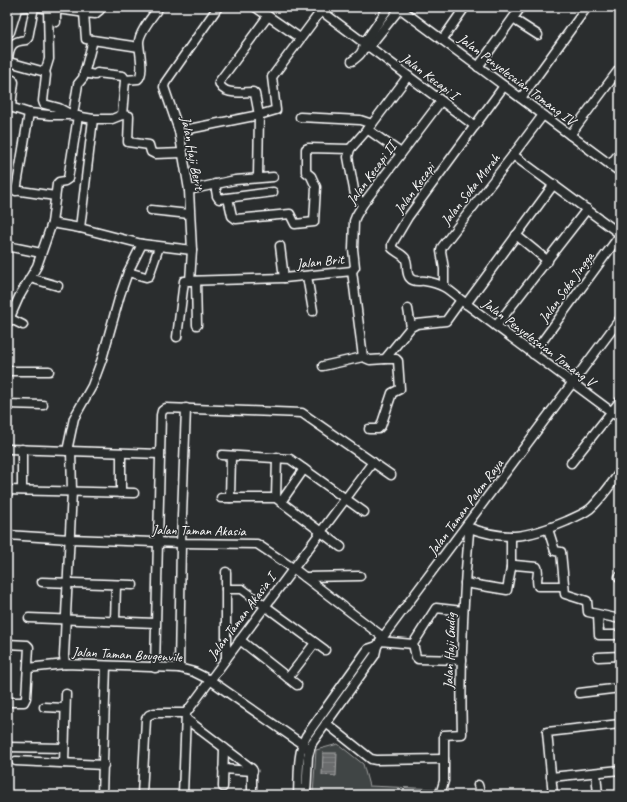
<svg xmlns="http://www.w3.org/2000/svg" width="627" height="802" font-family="Caveat,sans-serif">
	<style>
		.park { fill: #414445; stroke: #a0a2a2 }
		.water { fill: url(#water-rules); stroke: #a6a7a7 }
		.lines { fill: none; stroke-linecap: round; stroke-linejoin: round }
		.minor-casing { stroke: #fff; stroke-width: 11 }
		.minor { stroke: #2a2d2e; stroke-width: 8 }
		.labels { text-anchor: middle; stroke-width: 3; stroke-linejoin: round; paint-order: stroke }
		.street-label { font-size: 14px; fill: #fff; stroke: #2a2d2e }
	</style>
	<defs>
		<pattern id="water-rules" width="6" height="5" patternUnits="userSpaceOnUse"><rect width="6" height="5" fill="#6a6c6d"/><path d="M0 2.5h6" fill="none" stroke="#808283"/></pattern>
	</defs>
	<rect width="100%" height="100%" fill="#2a2d2e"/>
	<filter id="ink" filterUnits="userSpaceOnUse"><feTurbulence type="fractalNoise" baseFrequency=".025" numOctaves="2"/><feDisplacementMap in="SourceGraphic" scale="8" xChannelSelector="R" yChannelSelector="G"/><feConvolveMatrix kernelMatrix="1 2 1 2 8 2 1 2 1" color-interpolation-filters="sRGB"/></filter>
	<g filter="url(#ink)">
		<polygon class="park" points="338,744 363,764 369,786 439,789 439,795 313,795 316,750"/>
		<polygon class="water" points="323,753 337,753 336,776 322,775"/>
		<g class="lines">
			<defs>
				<g id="minor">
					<path d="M34,7l-6,31 -2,2c-14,1 -17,6 -18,20l1,2 36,10 1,3 -3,26 1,3 15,4 11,6"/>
					<polyline points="255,7 300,38"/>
					<polyline points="316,7 475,126"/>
					<polyline points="398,7 620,172"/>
					<polyline points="84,13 86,39 139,47"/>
					<polyline points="513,19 538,35"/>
					<polyline points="56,22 56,10"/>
					<path d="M7,33l3,-1 7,-23c8,-6 65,4 78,5l5,-4v-3"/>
					<polyline points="442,40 465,7"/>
					<polyline points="365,48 369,47 401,7"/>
					<path d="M352,61c7,-5 12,-9 12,-18l25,-36"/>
					<polyline points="478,67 521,7"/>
					<polyline points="45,72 49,59 48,9"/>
					<polyline points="84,73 95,75 97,73 123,76 125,79"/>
					<polyline points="7,79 13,80 14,82 11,106"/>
					<path d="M504,86l-96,131 -16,27v4c4,4 10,6 13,10 4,6 0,15 5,20 4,5 10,2 15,3 18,3 23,8 36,19l159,118"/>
					<polyline points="521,98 587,7"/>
					<polyline points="7,106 29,113 50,115 70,115 93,119 112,119 122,115 129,116 128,142 149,145 151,152 155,154 183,153"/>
					<polyline points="73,115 78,84 83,78 93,40"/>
					<path d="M122,115l3,-35 13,-1c7,-6 1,-28 1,-37 0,-10 14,-26 20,-35"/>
					<polyline points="300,117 360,120 372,124"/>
					<polyline points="367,129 401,153"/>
					<polyline points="179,131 259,115 276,110 272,77 321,11"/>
					<polyline points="570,135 620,68"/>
					<polyline points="513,155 620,234"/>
					<polyline points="610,165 620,152"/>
					<path d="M258,177l1,-62 -4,-21 -2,-2c-11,0 -31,4 -34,-10l49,-66"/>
					<polyline points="215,184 217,196 219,199 273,192"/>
					<polyline points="7,189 55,196"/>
					<polyline points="189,190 235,180 273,177"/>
					<polyline points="16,191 29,113"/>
					<polyline points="228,198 232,216 236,219 290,214 295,224 314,222 316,187 311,176 306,172 306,149 308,148 350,149"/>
					<polyline points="363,204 355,195 348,157 350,149 372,124 408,76"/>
					<polyline points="151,210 189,214"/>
					<polyline points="52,223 80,228 142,244 192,250"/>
					<polyline points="80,228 93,119"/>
					<polyline points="516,235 548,261"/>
					<polyline points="7,246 41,253"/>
					<polyline points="280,246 284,278"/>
					<polyline points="352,271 355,267 353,249 354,221 356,216 363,204 441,101"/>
					<polyline points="128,272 146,277 149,276 159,247"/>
					<polyline points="307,276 313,311"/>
					<polyline points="30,278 58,286"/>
					<polyline points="190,281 192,250 189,190 179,131 164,87 165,83 218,7"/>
					<polyline points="196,281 197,325"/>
					<polyline points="444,286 444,269 441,251 442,247 513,155 543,115"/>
					<polyline points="466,304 554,184"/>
					<polyline points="408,309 411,327"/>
					<polyline points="23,325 11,319 11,315 19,297 37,266 52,223 57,184 59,182 65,181 68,179 78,116"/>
					<polyline points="496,326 587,209"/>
					<polyline points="177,337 184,281 284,278 352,271 363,357 370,360 385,359 411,327 417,324 446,321 461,300"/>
					<polyline points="533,354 620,235"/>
					<polyline points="323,366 363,357"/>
					<polyline points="7,371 49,371"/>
					<polyline points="7,404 43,405"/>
					<polyline points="369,429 378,429 381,426 392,393 400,389 398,361 396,359 385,359"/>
					<polyline points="9,449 160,454"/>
					<polyline points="67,451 74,418 92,386 102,359 120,295 128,272 142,244"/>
					<polyline points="222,455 290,459 364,512"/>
					<polyline points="571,463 620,401"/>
					<polyline points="7,490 134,493"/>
					<polyline points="22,490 22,449"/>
					<polyline points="121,493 121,453"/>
					<polyline points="221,498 276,498 341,547"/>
					<polyline points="230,498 231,456"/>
					<polyline points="276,498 277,457"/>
					<polyline points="281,502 304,469"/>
					<path d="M467,527c40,15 62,10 100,-6 8,-4 20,-8 26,-15 10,-10 18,-22 27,-34"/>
					<polyline points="548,529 555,551 561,552 565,594 587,601 588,612 620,619"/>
					<polyline points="7,535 70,539 181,543 257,544 293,568 383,637"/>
					<polyline points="511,568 511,536"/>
					<polyline points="305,577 360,576"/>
					<polyline points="619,577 620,578"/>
					<polyline points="42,582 133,585"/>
					<path d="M465,583l42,7 4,-22 4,-3 22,2c3,5 -2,13 1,19h26"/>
					<polyline points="226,589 242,589 325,650"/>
					<polyline points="598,615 599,635 620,635"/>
					<polyline points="29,618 155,623"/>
					<polyline points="115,621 116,585"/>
					<polyline points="240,640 297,685"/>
					<polyline points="380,641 413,644"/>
					<polyline points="7,644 27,645 29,647 26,698 24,702 7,702"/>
					<polyline points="598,657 620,656"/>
					<polyline points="226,659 226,572"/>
					<polyline points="462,660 418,659 416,657 413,644 436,608 463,611"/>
					<polyline points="65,664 64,656 72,491 71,451"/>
					<polyline points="28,668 65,664 179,668 194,672 210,680 302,744 309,750"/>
					<polyline points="155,668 161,415 162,411 166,408 302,413 391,475"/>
					<polyline points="179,668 181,543 186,408"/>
					<polyline points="288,678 315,643"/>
					<polyline points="579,693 620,688"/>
					<polyline points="44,707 65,708"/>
					<polyline points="186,719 252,769 252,795"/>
					<polyline points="326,723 371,759 376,760 444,759"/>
					<polyline points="7,747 64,748"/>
					<polyline points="16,761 104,765"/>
					<polyline points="64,763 66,694"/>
					<polyline points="223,769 253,771"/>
					<polyline points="596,773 598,795"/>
					<polyline points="551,777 620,770"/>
					<polyline points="478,785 481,795"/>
					<polyline points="223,787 224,748"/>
					<polyline points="102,795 106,666"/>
					<polyline points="142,795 146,719 149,715 154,713 186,713"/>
					<polyline points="183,795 186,713 226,659 373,462"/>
					<path d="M298,795c1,-19 -1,-42 8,-59l62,-87 9,-3 6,-9 237,-318"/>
					<polyline points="306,795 308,756 312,743 375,655 377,646"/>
					<path d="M440,795l4,-14v-46l18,-1c-2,-68 1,-135 7,-202l2,-3"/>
					<polyline points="553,795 547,732 620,724"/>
				</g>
			</defs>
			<use href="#minor" class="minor-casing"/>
			<use href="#minor" class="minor"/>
		</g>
	</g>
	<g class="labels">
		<g class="street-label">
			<text transform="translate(430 76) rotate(37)" y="5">Jalan Kecapi I</text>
			<text transform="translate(517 79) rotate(37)" y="5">Jalan Penyelesaian Tomang IV</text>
			<text transform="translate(193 153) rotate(79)" y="5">Jalan Haji Berit</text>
			<text transform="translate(371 173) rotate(-54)" y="5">Jalan Kecapi II</text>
			<text transform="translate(414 188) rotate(-54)" y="5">Jalan Kecapi</text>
			<text transform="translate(470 189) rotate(-52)" y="5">Jalan Soka Merah</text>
			<text transform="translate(320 261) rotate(-6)" y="5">Jalan Brit</text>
			<text transform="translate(566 287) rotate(-54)" y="5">Jalan Soka Jingga</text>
			<text transform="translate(539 342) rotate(37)" y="5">Jalan Penyelesaian Tomang V</text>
			<text transform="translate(465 507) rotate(-53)" y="5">Jalan Taman Palem Raya</text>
			<text transform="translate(199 530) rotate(1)" y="5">Jalan Taman Akasia</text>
			<text transform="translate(241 616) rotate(-53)" y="5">Jalan Taman Akasia I</text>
			<text transform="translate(449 651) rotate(-88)" y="5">Jalan Haji Gudig</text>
			<text transform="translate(127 654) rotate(3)" y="5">Jalan Taman Bougenvile</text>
		</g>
	</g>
	<rect width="627" height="802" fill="none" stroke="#2a2d2e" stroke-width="24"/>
	<rect x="12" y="12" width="603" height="778" fill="none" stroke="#fff" stroke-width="1.5" filter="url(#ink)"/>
</svg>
